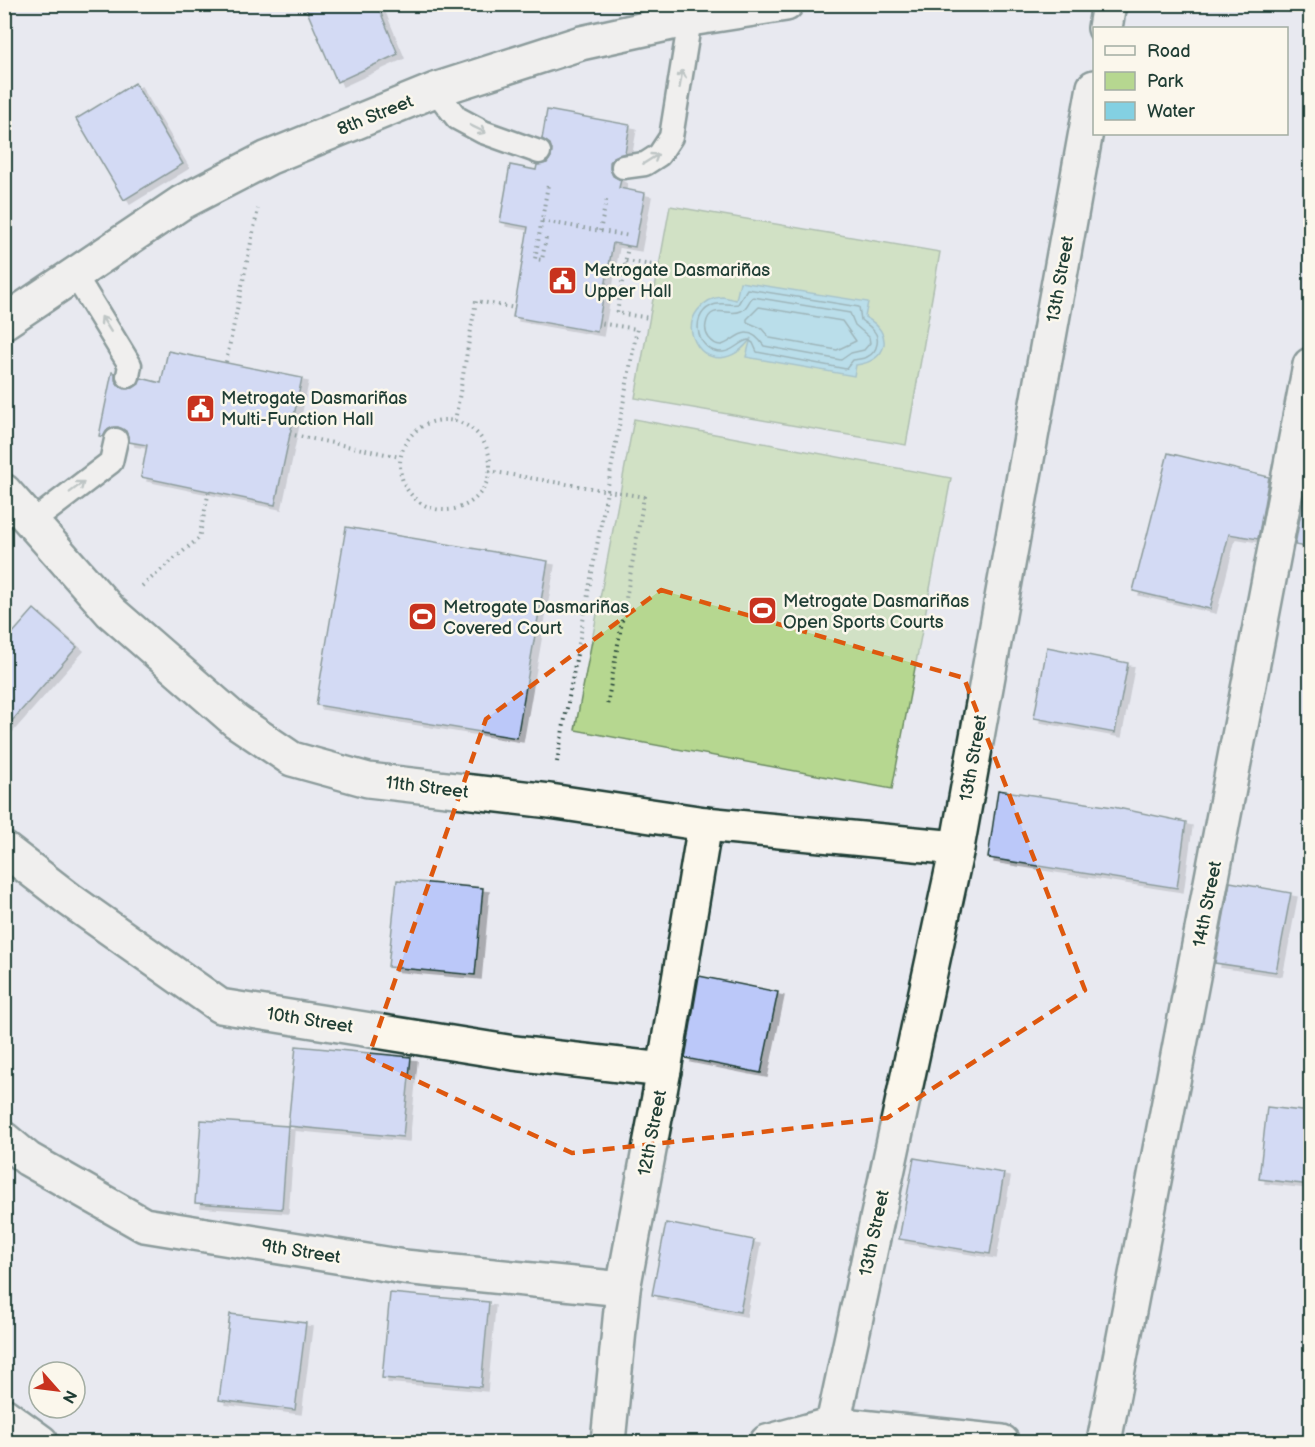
<svg xmlns="http://www.w3.org/2000/svg" width="1315" height="1447" font-family="'Balsamiq Sans',sans-serif">
	<style>
		.green { fill: #b6d790; stroke: #6a8a62; stroke-width: 1.5 }
		.water { fill: #83d0e2; stroke: #5b959c; stroke-width: 1.5 }
		.lines { fill: none; stroke-linecap: round; stroke-linejoin: round }
		.shore { stroke: #47787a; stroke-width: 1.5 }
		.building { fill: #bbc8f9; stroke: #1f3d34; stroke-width: 1.5; filter: url(#shadow) }
		.lane-casing { stroke: #1f3d34; stroke-width: 27 }
		.street-casing { stroke: #1f3d34; stroke-width: 38 }
		.path { stroke: #1f3d34; stroke-width: 4; stroke-dasharray: 1.5 4.5; stroke-linecap: butt }
		.lane { stroke: #fbf7ec; stroke-width: 22 }
		.street { stroke: #fbf7ec; stroke-width: 33 }
		.oneway { stroke: #8d9a90 }
		.marked { fill: none; stroke: #de580e; stroke-width: 4.5; stroke-dasharray: 12 8; stroke-linejoin: round }
		.labels { text-anchor: middle; stroke-width: 5; stroke-linejoin: round; paint-order: stroke }
		.street-label { font-size: 18px; fill: #1f3d34; stroke: #fbf7ec }
		.poi-label { font-size: 18px; fill: #1f3d34; stroke: #fbf7ec; text-anchor: start }
	</style>
	<defs>
		<filter id="shadow"><feDropShadow dx="6" dy="4" stdDeviation="0" flood-color="#0004"/></filter>
	</defs>
	<rect width="100%" height="100%" fill="#e8e9f0"/>
	<filter id="ink" filterUnits="userSpaceOnUse"><feTurbulence type="fractalNoise" baseFrequency=".0167" numOctaves="2"/><feDisplacementMap in="SourceGraphic" scale="12" xChannelSelector="R" yChannelSelector="G"/><feConvolveMatrix kernelMatrix="1 2 1 2 8 2 1 2 1" color-interpolation-filters="sRGB"/></filter>
	<g filter="url(#ink)">
		<g class="green">
			<polygon points="670,206 940,252 906,445 635,398"/>
			<polygon points="634,419 951,478 892,789 575,730"/>
		</g>
		<path class="water" d="M740,282l128,20 -3,15c30,16 23,44 -9,48l-2,11 -108,-19 5,-19c-15,24 -47,29 -58,-1 -7,-19 10,-39 29,-40 4,0 9,2 14,3z"/>
		<g class="lines">
			<g class="shore">
				<path d="M747,289l112,18 2,13c3,3 8,5 11,9 9,8 6,23 -5,28 -4,2 -10,2 -14,3l-7,9 -89,-17 -4,-9 -5,-3c-9,2 -14,11 -25,12 -25,2 -35,-35 -12,-46 9,-5 18,0 27,-2z"/>
				<path d="M753,297l97,16 5,12 14,12 1,6 -6,7 -13,3 -10,7 -77,-14c-25,-36 -35,17 -55,-8 -3,-4 -4,-9 -3,-14 4,-22 24,-7 35,-13 7,-3 7,-10 12,-14z"/>
				<polygon points="759,307 842,321 856,341 837,350 770,338 761,328 747,322 747,319"/>
			</g>
		</g>
		<g class="building">
			<polygon points="304,4 377,4 398,54 337,82"/>
			<polygon points="135,83 183,164 124,200 76,119"/>
			<polygon points="547,110 630,125 625,153 614,157 610,162 610,169 613,176 621,180 619,188 645,193 635,247 613,243 597,332 513,317 528,227 500,222 510,165 536,170 537,165 547,163 551,157 552,150 550,144 542,139"/>
			<polygon points="168,351 302,378 275,505 141,477 147,445 129,442 126,431 118,427 113,427 107,430 103,437 99,436 112,372 115,373 115,380 119,386 125,389 133,388 139,384 141,378 161,383"/>
			<polygon points="1168,453 1269,477 1258,539 1229,534 1210,609 1133,591"/>
			<polygon points="1306,485 1311,486 1311,548 1295,545"/>
			<polygon points="346,527 548,561 517,738 316,705"/>
			<polygon points="34,609 77,647 4,730 4,643"/>
			<polygon points="1047,647 1128,663 1115,733 1034,718"/>
			<polygon points="998,790 1113,807 1186,822 1177,888 988,858"/>
			<polygon points="397,880 483,888 475,975 388,967"/>
			<polygon points="1230,882 1291,893 1276,972 1215,963"/>
			<polygon points="699,976 778,992 761,1073 685,1058"/>
			<polygon points="296,1046 411,1057 403,1137 288,1126"/>
			<polygon points="1267,1107 1311,1112 1311,1185 1259,1179"/>
			<polygon points="201,1120 288,1126 282,1209 195,1203"/>
			<polygon points="914,1158 1004,1173 990,1254 899,1239"/>
			<polygon points="666,1223 754,1240 740,1312 652,1295"/>
			<polygon points="390,1293 489,1302 481,1387 382,1378"/>
			<polygon points="230,1314 306,1323 295,1410 219,1400"/>
		</g>
		<g class="lines">
			<defs>
				<g id="lane">
					<polyline points="435,90 457,118 483,132 539,152"/>
					<polyline points="623,167 645,164 659,155 671,137 690,19"/>
					<polyline points="75,275 130,365 128,376"/>
					<polyline points="31,523 111,462 116,440"/>
				</g>
				<g id="street">
					<polyline points="1105,28 1109,4"/>
					<polyline points="4,322 181,203 268,158 435,90 581,43 690,19 786,4"/>
					<polyline points="4,491 111,612 236,721 292,759 368,780 550,801 705,824 957,848"/>
					<polyline points="4,849 70,900 220,1006 514,1053 664,1070"/>
					<polyline points="4,1139 28,1159 144,1225 404,1267 623,1289"/>
					<polyline points="4,1415 41,1442"/>
					<polyline points="833,1424 957,848 1094,87"/>
					<polyline points="608,1442 623,1289 664,1070 705,824"/>
					<polyline points="767,1442 833,1424 1002,1442"/>
					<polyline points="1104,1442 1310,365"/>
				</g>
			</defs>
			<use href="#lane" class="lane-casing"/>
			<use href="#street" class="street-casing"/>
			<g class="path">
				<polyline points="542,221 630,236"/>
				<polyline points="600,231 607,196"/>
				<polyline points="546,238 542,260 535,259 548,185"/>
				<polyline points="628,246 617,313 650,318"/>
				<polyline points="626,261 659,266"/>
				<polyline points="226,362 258,209"/>
				<circle cx="445" cy="465" r="45"/>
				<polyline points="455,421 476,301 515,308"/>
				<polyline points="289,434 400,457"/>
				<polyline points="489,471 644,497 607,706"/>
				<polyline points="142,586 199,538 209,491"/>
				<polyline points="557,762 637,329 599,323"/>
			</g>
			<use href="#lane" class="lane"/>
			<use href="#street" class="street"/>
		</g>
		<defs><path id="oneway-shaft" d="M-6 0H5M1.5-3L5.5 0L1.5 3" fill="none" stroke-width="1.6" stroke-linecap="round" stroke-linejoin="round" transform="scale(1.5)"/></defs>
		<g class="oneway">
			<use href="#oneway-shaft" transform="translate(681 79) rotate(-81)"/>
			<use href="#oneway-shaft" transform="translate(478 129) rotate(26)"/>
			<use href="#oneway-shaft" transform="translate(651 159) rotate(-32)"/>
			<use href="#oneway-shaft" transform="translate(106 324) rotate(-122)"/>
			<use href="#oneway-shaft" transform="translate(77 487) rotate(-37)"/>
		</g>
	</g>
	<path d="M0 0H1315V1447H0ZM661,590l303,88 121,312 -198,128 -315,35 -204,-95 118,-339z" fill="#e8e9f0" fill-opacity=".55" fill-rule="evenodd"/>
	<path class="marked" d="M661,590l303,88 121,312 -198,128 -315,35 -204,-95 118,-339z"/>
	<defs>
		<symbol id="civic-square" viewBox="-11 -11 22 22"><rect x="-9" y="-9" width="18" height="18" rx="4" fill="#c8321e" stroke="#fbf7ec"/><path d="M-.6-6.5H3V-4.5H.6V-3L4-1V1h2V6H-6V1h2V-1L-.6-3ZM-1.2 2.5V6h2.4V2.5Z" fill="#fff"/></symbol>
		<symbol id="stadium-square" viewBox="-11 -11 22 22"><rect x="-9" y="-9" width="18" height="18" rx="4" fill="#c8321e" stroke="#fbf7ec"/><path d="M0-5a6.5 5 0 1 0 0 10a6.5 5 0 1 0 0-10ZM-3.5-1.8h7v3.6h-7Z" fill="#fff"/></symbol>
	</defs>
	<g fill-rule="evenodd">
		<use href="#civic-square" x="546" y="264" width="33" height="33"/>
		<use href="#civic-square" x="184" y="392" width="33" height="33"/>
		<use href="#stadium-square" x="746" y="594" width="33" height="33"/>
		<use href="#stadium-square" x="406" y="600" width="33" height="33"/>
	</g>
	<g class="labels">
		<g class="street-label">
			<text transform="translate(375 115) rotate(-22)" y="6">8th Street</text>
			<text transform="translate(1060 279) rotate(-80)" y="6">13th Street</text>
			<text transform="translate(973 758) rotate(-80)" y="6">13th Street</text>
			<text transform="translate(427 787) rotate(7)" y="6">11th Street</text>
			<text transform="translate(1207 904) rotate(-79)" y="6">14th Street</text>
			<text transform="translate(310 1020) rotate(9)" y="6">10th Street</text>
			<text transform="translate(652 1133) rotate(-79)" y="6">12th Street</text>
			<text transform="translate(874 1233) rotate(-78)" y="6">13th Street</text>
			<text transform="translate(301 1251) rotate(9)" y="6">9th Street</text>
		</g>
		<g class="poi-label">
			<text x="584" y="276">Metrogate Dasmariñas<tspan x="584" dy="21">Upper Hall</tspan></text>
			<text x="221" y="404">Metrogate Dasmariñas<tspan x="221" dy="21">Multi-Function Hall</tspan></text>
			<text x="783" y="607">Metrogate Dasmariñas<tspan x="783" dy="21">Open Sports Courts</tspan></text>
			<text x="443" y="613">Metrogate Dasmariñas<tspan x="443" dy="21">Covered Court</tspan></text>
		</g>
	</g>
	<rect width="1315" height="1447" fill="none" stroke="#fbf7ec" stroke-width="24"/>
	<rect x="12" y="12" width="1291" height="1423" fill="none" stroke="#1f3d34" stroke-width="2" filter="url(#ink)"/>
	<rect x="1093" y="27" width="195" height="108" fill="#fbf7ec" stroke="#a3ada2" stroke-width="1.5"/>
	<rect x="1105" y="46" width="30" height="9" fill="#fbf7ec" stroke="#a3ada2" stroke-width="1.5"/>
	<text x="1147" y="57" font-size="18" fill="#1f3d34">Road</text>
	<rect x="1105" y="72" width="30" height="18" fill="#b6d790" stroke="#a3ada2" stroke-width="1.5"/>
	<text x="1147" y="87" font-size="18" fill="#1f3d34">Park</text>
	<rect x="1105" y="102" width="30" height="18" fill="#83d0e2" stroke="#a3ada2" stroke-width="1.5"/>
	<text x="1147" y="117" font-size="18" fill="#1f3d34">Water</text>
	<g transform="translate(57 1390) rotate(118)"><circle r="28" fill="#fbf7ec" stroke="#a3ada2" stroke-width="1.5"/>
	<path d="M0-4.5L10 22L0 15L-10 22Z" fill="#c8321e"/>
	<text y="-9" font-size="16" font-weight="bold" text-anchor="middle" fill="#1f3d34">N</text>
	</g>
</svg>
